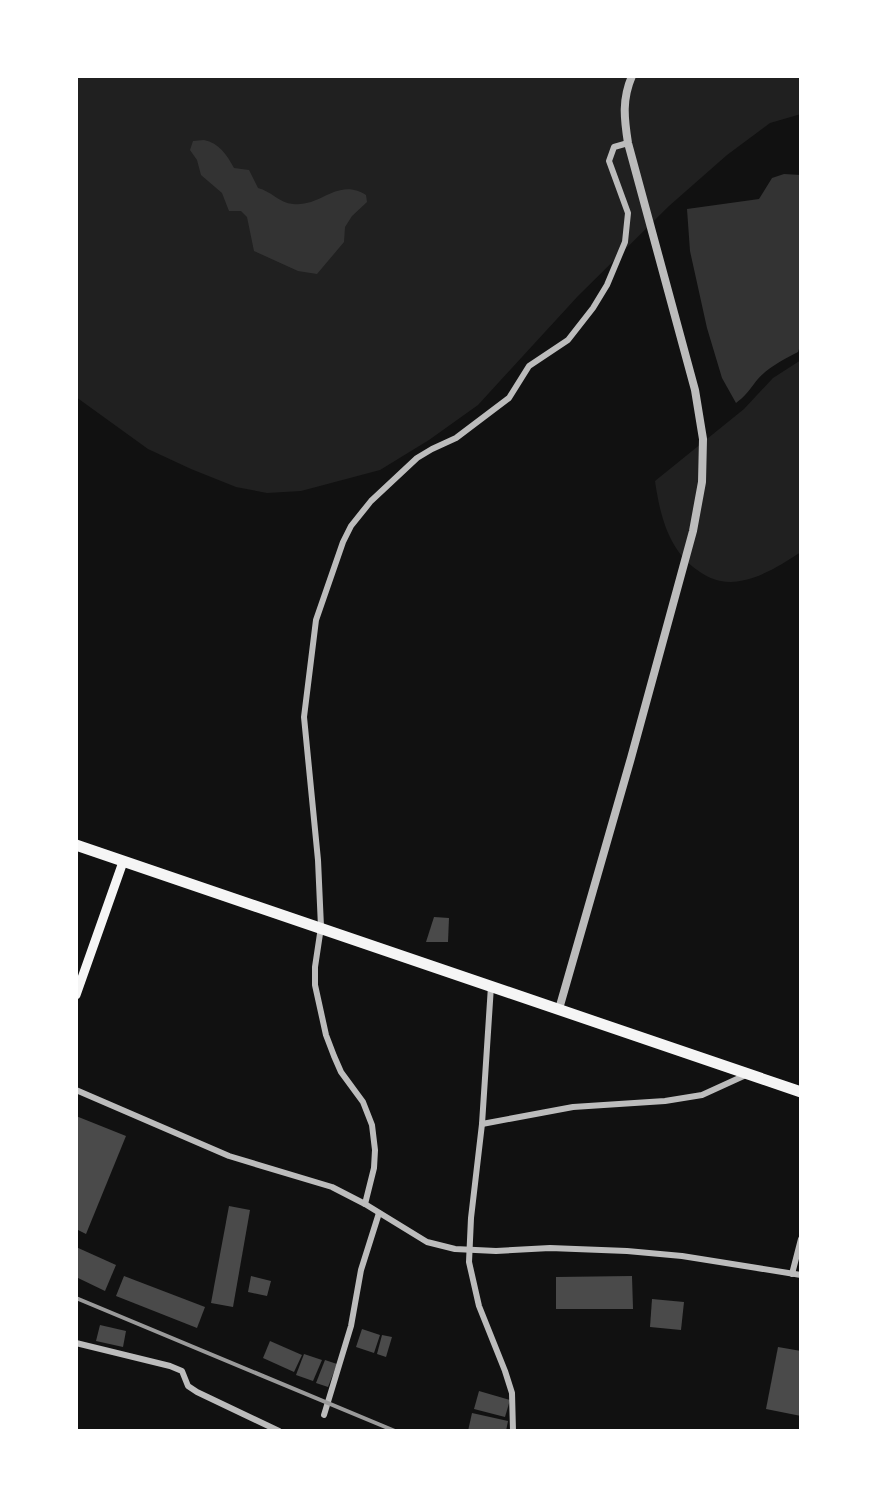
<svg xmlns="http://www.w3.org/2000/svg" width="877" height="1507" font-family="'Sofia Sans Condensed',sans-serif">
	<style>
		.green { fill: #202020 }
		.water { fill: #333 }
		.building { fill: #4a4a4a }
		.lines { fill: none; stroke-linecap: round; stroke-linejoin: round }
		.minor { stroke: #bcbcbc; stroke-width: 6 }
		.tertiary { stroke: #bcbcbc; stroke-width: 8 }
		.secondary { stroke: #f5f5f5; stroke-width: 9 }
		.trunk { stroke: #f5f5f5; stroke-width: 11 }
		.rail { stroke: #9a9a9a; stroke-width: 4 }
	</style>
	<rect width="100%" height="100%" fill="#111"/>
	<g class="green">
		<polygon points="76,76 801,76 801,114 770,123 727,155 669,206 578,296 478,405 429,440 380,470 301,491 267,493 236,487 191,469 148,449 76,397"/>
		<path d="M801,360v192c-19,12 -38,25 -61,29 -15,3 -28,-1 -40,-9 -31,-20 -40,-56 -45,-91l89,-72 29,-31z"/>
	</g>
	<g class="water">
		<path d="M204,140c15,3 23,15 30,28l15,2 9,18c13,3 21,15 35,16 29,3 44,-27 73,-9l1,7 -15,14 -7,11 -1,15 -27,32 -19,-3 -44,-20 -7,-34 -6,-6h-12l-7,-18 -21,-18 -4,-15 -7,-10 3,-9z"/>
		<path d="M784,174l17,1v168l-3,9c-15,8 -34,17 -44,32 -6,8 -10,13 -18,19l-14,-25 -15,-50 -17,-77 -3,-42 72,-10 13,-21z"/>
	</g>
	<g class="building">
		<polygon points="434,917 449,918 448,942 426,942"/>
		<polygon points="76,1116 126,1136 86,1234 76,1229"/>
		<polygon points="229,1206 250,1210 233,1307 211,1303"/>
		<polygon points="76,1247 116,1265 105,1291 76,1277"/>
		<polygon points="124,1276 205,1307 197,1328 116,1296"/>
		<polygon points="251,1276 271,1281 267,1296 248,1292"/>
		<polygon points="632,1276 633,1309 556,1309 556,1277"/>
		<polygon points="652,1299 684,1302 681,1330 650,1327"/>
		<polygon points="100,1325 126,1331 123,1347 96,1341"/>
		<polygon points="362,1329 380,1335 374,1353 356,1347"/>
		<polygon points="382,1335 392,1337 386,1357 377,1354"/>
		<polygon points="270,1341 302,1355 294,1372 263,1358"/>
		<polygon points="778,1347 801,1351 801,1416 766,1409"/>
		<polygon points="304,1354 322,1360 313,1381 296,1375"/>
		<polygon points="325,1360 337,1364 328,1387 316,1383"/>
		<polygon points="479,1391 510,1400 505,1417 474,1409"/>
		<polygon points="472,1413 508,1421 506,1431 468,1431"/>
	</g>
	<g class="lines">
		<g class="minor">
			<polyline points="491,986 482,1124 471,1218 469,1262 479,1306 505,1371 512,1393 513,1431"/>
			<polyline points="76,1090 229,1156 332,1187 365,1204 427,1242 455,1249 496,1251 550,1248 627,1251 682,1256 801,1275"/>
			<polyline points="482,1124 573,1107 665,1101 702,1095 748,1074"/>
			<polyline points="365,1204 374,1168 375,1150 372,1125 363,1102 341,1072 334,1056 326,1035 315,985 315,967 321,927 318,860 304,717 316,620 343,542 351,526 371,501 417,458 432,449 456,438 509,398 529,366 568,340 593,308 607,285 625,242 628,213 609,161 614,147 628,143"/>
			<polyline points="792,1274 801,1239"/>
			<polyline points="76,1343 170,1366 182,1371 188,1386 197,1392 279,1431"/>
			<polyline points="324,1415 351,1326 361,1270 379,1213"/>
		</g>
		<path class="tertiary" d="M559,1009l72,-251 62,-227 9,-49 1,-43 -8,-49 -67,-247c-4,-25 -6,-44 4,-67"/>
		<polyline class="secondary" points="76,995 123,862"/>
		<polyline class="trunk" points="76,845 801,1092"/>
		<polyline class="rail" points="76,1298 395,1431"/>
	</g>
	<rect width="877" height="1507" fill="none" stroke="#ffffff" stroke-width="156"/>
</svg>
